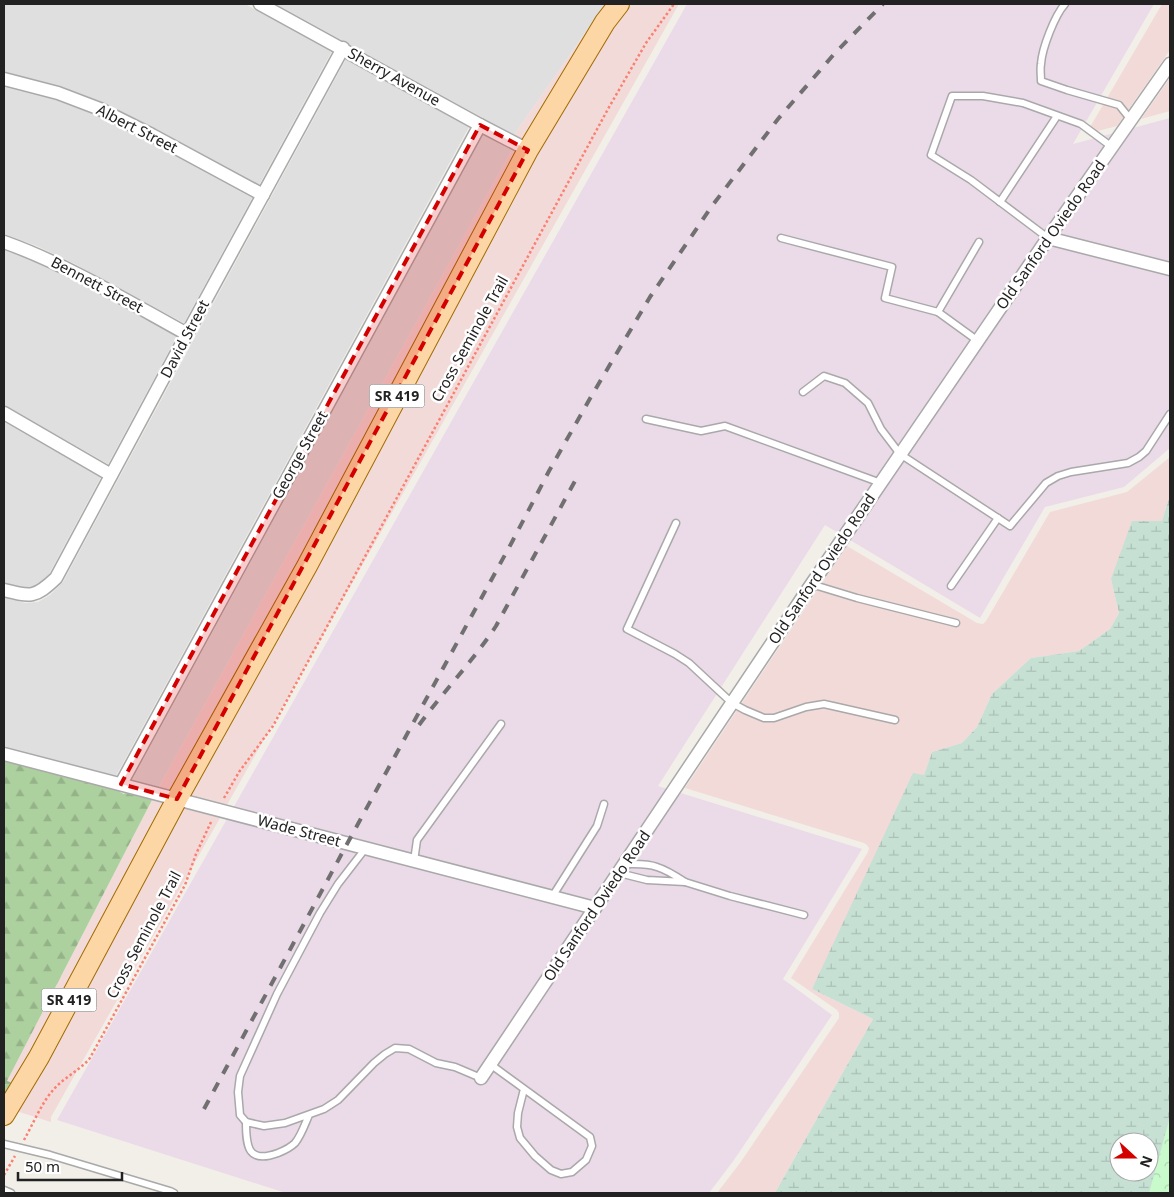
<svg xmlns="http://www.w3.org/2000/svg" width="1174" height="1197" font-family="'Noto Sans',sans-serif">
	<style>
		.residential { fill: #e0dfdf }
		.commercial { fill: #f2dad9 }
		.industrial { fill: #ebdbe8 }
		.forest { fill: url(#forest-firs) }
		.wetland { fill: url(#wetland-marsh); fill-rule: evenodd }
		.park { fill: url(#park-crowns) }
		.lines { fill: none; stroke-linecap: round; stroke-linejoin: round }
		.service-casing { stroke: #a9a9a9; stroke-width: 9 }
		.minor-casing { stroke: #a9a9a9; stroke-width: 15 }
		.primary-casing { stroke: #a06b00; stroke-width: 22 }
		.path { stroke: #fa8072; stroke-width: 2.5; stroke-dasharray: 2.5 2.5; stroke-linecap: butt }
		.service { stroke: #fff; stroke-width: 6 }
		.minor { stroke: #fff; stroke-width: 12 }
		.primary { stroke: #fcd6a4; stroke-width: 20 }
		.rail { stroke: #707070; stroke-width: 4; stroke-dasharray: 10 10; stroke-linecap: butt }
		.marked { fill: #d40000; fill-opacity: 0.2; stroke: #d40000; stroke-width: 4; stroke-dasharray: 10 6; stroke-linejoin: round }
		.labels { text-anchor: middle; stroke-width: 5; stroke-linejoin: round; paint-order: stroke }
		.shield { fill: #fff; stroke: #646464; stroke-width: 1 }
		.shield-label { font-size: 14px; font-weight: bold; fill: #222 }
		.street-label { font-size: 15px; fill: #222; stroke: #fff }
	</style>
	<defs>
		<pattern id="forest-firs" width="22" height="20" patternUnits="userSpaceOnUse" patternTransform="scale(1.25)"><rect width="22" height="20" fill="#add19e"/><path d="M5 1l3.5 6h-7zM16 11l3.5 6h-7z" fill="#95b388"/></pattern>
		<pattern id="wetland-marsh" width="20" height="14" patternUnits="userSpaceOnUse" patternTransform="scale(1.25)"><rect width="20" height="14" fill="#c6e0d4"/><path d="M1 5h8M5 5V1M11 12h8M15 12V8" fill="none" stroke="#aac0b6"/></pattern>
		<pattern id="park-crowns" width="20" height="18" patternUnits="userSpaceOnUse" patternTransform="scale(1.25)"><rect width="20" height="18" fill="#c8facc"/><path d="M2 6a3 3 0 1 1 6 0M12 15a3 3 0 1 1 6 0" fill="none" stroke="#acd6af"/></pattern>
	</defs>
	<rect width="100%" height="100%" fill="#f2efe9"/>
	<g class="residential">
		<polygon points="4,4 245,4 332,51 259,185 156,129 104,103 60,87 4,72"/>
		<polygon points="276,4 605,4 514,135"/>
		<polygon points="346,59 469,127 116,776 4,746 4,597 25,603 38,602 50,595 63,582 195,337"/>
		<polygon points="4,87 56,100 97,115 148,141 252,198 184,323 75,264 37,246 4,234"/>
		<polygon points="483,135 512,150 159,787 132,780"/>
		<polygon points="4,249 31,259 68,276 177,336 108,464 4,405"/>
		<polygon points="4,422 101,477 49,574 39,584 31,588 24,588 4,583"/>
	</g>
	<g class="commercial">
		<polygon points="605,4 609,4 524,140 514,135"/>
		<polygon points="628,4 679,4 227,805 189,795 535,154 612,26"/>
		<polygon points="1162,4 1170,4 1170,50 1117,126 1086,134"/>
		<polygon points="1170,78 1170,111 1141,119"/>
		<polygon points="512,150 517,153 330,507 173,791 159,787"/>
		<polygon points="1170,457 1170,495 1162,521 1111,579 1119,613 1110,629 1079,651 1031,658 992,694 977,727 962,743 932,752 924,775 812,989 873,1019 775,1193 717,1193 740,1163 839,1018 839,1013 837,1010 791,978 868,852 869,848 867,845 864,843 685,788 847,546 977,623 983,624 986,621 1050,512 1127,492"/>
		<polygon points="152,800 166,804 14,1083 7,1081"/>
		<polygon points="182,808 220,818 51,1117 51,1122 16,1111"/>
	</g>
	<polygon class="industrial" points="687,4 1154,4 1073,144 1170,118 1170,448 1124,487 1045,507 980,618 825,525 658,786 862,849 783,979 832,1015 734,1160 709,1193 286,1193 57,1120"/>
	<polygon class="forest" points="4,761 118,791 124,794 125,793 152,800 7,1081 14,1083 4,1100"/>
	<path class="wetland" d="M1170,495v698h-395l98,-174 -61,-30 101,-216 11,2 8,-23 30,-9 15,-16 15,-33 39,-36 48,-7 31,-22 9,-16 -8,-34 21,-58h30zM1119,1142h30v30h-30z"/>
	<polygon class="park" points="1170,1117 1170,1193 1149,1193"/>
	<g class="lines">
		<defs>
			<g id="service">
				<path d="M1065,4c-10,11 -23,44 -24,60 -1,5 0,11 0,17l26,9 52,15 12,15"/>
				<polyline points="1000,202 1057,116"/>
				<polyline points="781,238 892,267 885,298 938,312"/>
				<polyline points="1048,238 971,180 931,155 952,96 983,96 1023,103 1081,124 1112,147"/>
				<polyline points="978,341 938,312 979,242"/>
				<polyline points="803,392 824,376 845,383 868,403 881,429 900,454 1010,526 1046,483 1058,476 1071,472 1128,463 1139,457 1146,451 1170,414"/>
				<polyline points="646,419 701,431 725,426 881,483"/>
				<polyline points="676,523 627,629 675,654 689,663 732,703 745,710 764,718 774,718 806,707 824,704 895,720"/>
				<polyline points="811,584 857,598 956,623"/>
				<polyline points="951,586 998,518"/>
				<polyline points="414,861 417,840 501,724"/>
				<path d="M619,873l28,7 38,2c-9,-6 -18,-12 -28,-15 -10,-4 -22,-3 -32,-3"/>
				<polyline points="685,882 730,896 804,915"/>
				<polyline points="552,897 597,826 604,804"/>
				<polyline points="490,1064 590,1137 592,1146 586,1160 572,1172 561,1174 551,1170 535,1156 520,1138 517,1127 518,1113 524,1089"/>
				<path d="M309,1115c-4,9 -8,21 -14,28 -5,5 -12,8 -17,10 -30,11 -32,-6 -32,-31l18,4 21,-3 39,-14 14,-9 36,-37 11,-9 10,-6 14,1 27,14 19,4 26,11"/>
				<polyline points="246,1122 240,1115 238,1092 240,1076 277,994 320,913 338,884 365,849"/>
				<polyline points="4,1144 50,1155 170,1191 174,1193"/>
				<polyline points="4,1190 11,1193"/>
			</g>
			<g id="minor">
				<polyline points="260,4 480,125 528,150"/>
				<polyline points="4,79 58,93 100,109 152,135 263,195"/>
				<polyline points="1048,238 1170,269"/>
				<path d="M4,242c64,23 123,59 183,92"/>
				<polyline points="4,413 111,475"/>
				<path d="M4,590c27,7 31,8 52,-12l131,-244 156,-286"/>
				<polyline points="4,754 595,908"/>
				<polyline points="121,784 480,125"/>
				<polyline points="481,1078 807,591 1048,238 1170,64"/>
			</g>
			<polyline id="primary" points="4,1115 39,1057 177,799 307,566 528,150 605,22 619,4"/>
		</defs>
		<use href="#service" class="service-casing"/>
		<use href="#minor" class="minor-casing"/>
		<use href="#primary" class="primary-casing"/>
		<g class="path">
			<polyline points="224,798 239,772 273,726 608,109 646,43 674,4"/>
			<path d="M24,1140c9,-16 18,-38 30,-51 11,-12 26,-19 36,-31l95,-173 11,-31 16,-34"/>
			<polyline points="4,1175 15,1156"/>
		</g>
		<use href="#service" class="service"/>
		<use href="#minor" class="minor"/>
		<use href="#primary" class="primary"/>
		<g class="rail">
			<path d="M419,725c25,-34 54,-64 77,-99l79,-145"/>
			<polyline points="204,1109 347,844 512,542 549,471 592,395 650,297 712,206 778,119 835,53 883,4"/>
		</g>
	</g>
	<path class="marked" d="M480,125l48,25 -351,649 -56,-15z"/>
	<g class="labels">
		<g class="shield">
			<rect x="369.5" y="384.5" width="55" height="23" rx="4"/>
			<rect x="41.5" y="988.5" width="55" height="23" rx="4"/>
		</g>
		<g class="shield-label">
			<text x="397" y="401">SR 419</text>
			<text x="69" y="1005">SR 419</text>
		</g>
		<g class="street-label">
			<text transform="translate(394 77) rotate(29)" y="5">Sherry Avenue</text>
			<text transform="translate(137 129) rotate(27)" y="5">Albert Street</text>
			<text transform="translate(1051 235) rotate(-55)" y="5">Old Sanford Oviedo Road</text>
			<text transform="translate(97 285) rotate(28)" y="5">Bennett Street</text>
			<text transform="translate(185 339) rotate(-62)" y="5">David Street</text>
			<text transform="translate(470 339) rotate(-61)" y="5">Cross Seminole Trail</text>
			<text transform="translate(300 455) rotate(-61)" y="5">George Street</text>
			<text transform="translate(822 569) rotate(-56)" y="5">Old Sanford Oviedo Road</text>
			<text transform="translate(299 831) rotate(15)" y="5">Wade Street</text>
			<text transform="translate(597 906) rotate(-56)" y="5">Old Sanford Oviedo Road</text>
			<text transform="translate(144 935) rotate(-62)" y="5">Cross Seminole Trail</text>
		</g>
	</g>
	<rect width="1174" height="1197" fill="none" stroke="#222222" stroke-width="10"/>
	<g transform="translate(1134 1157) rotate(111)"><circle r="24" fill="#ffffff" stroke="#a7a7a7"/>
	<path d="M0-4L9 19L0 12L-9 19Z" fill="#d40000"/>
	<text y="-8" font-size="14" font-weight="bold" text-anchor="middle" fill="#222222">N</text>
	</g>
	<path d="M18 1172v8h104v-8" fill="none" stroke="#222222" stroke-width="2.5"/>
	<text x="25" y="1172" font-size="15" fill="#222222" stroke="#ffffff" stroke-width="4" paint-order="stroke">50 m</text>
</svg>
